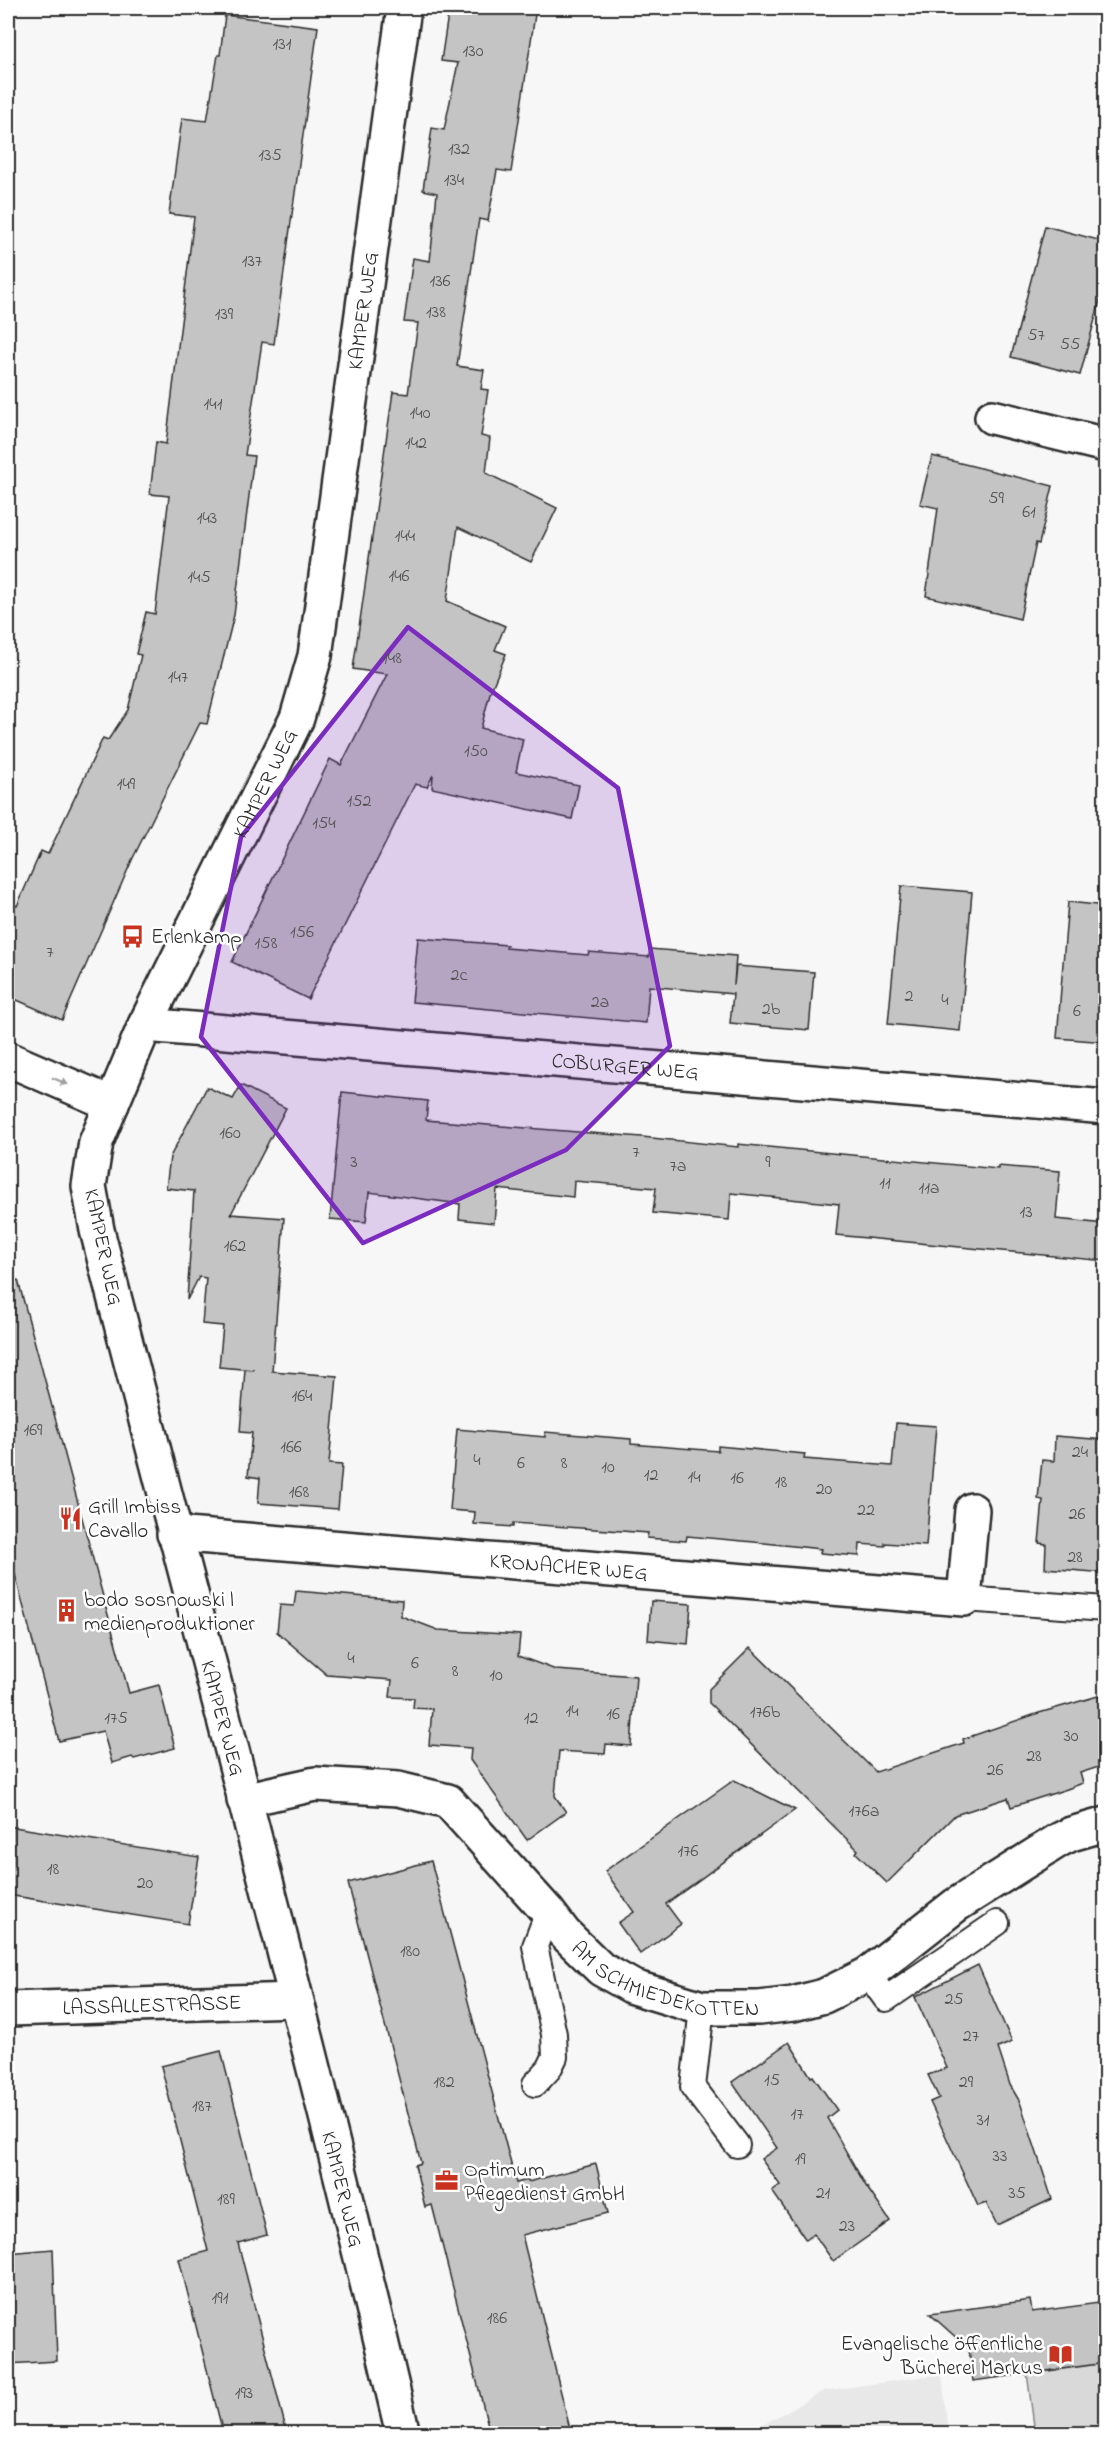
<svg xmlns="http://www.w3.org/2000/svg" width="1113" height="2441" font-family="'Indie Flower',sans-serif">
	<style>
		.built { fill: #e8e8e8 }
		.green { fill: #d9d9d9; stroke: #828282; stroke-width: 1.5 }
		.building { fill: #c4c4c4; stroke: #2b2b2b; stroke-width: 1.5 }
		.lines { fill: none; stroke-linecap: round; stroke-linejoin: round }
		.service-casing { stroke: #2b2b2b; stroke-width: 28 }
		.minor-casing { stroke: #2b2b2b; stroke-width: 38 }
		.service { stroke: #fff; stroke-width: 24 }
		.minor { stroke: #fff; stroke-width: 33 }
		.oneway { fill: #a0a0a0 }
		.marked { fill: #7b2cbf; fill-opacity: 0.2; stroke: #7b2cbf; stroke-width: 4.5; stroke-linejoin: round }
		.labels { text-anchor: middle; stroke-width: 5; stroke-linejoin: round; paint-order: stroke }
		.number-label { font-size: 18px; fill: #515151 }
		.street-label { font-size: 21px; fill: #2b2b2b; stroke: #fff }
		.poi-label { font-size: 21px; fill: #2b2b2b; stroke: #fff; text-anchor: start }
	</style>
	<rect width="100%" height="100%" fill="#f7f7f7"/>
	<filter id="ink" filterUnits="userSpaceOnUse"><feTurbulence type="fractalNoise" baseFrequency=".0167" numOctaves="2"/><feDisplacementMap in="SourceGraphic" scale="12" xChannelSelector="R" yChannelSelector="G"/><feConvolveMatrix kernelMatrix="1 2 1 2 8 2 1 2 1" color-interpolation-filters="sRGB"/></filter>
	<g filter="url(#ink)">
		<polygon class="built" points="942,2374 948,2433 748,2433 823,2391"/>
		<polygon class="green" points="1101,2363 1106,2396 1105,2433 1035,2433 1027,2373"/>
		<g class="building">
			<polygon points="449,8 536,8 511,172 497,170 488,221 479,219 457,366 484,370 481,389 488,390 481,436 490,438 486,473 557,508 531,562 458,527 447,601 505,626 495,650 506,654 490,693 481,728 523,739 516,772 579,785 572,819 432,788 433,775 427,787 415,784 308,999 232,962 330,759 341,765 387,674 353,669 393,392 408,394 418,323 404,322 413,258 430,261 437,193 423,190 432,128 444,130 458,63 441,61"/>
			<polygon points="225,15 318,27 274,344 262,342 245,455 254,456 234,615 207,724 200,723 132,860 62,1020 8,996 8,902 17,906 41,851 48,854 103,738 108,740 128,710 141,655 136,654 146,612 155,614 169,496 150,494 156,442 166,444 194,217 169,214 182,118 207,121 218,55 220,55"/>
			<polygon points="1045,226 1106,242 1106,278 1080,375 1011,357"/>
			<polygon points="932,456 1053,486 1039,544 1036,543 1020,619 926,596 938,508 920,504"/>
			<polygon points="901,886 972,892 960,1031 888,1024"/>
			<polygon points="1068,902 1106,906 1106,1042 1057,1038"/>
			<polygon points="418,938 507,945 506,948 588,955 589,952 649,957 650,949 736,956 734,985 736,966 814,972 809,1030 730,1023 733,994 649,986 646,1023 412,1002"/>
			<polygon points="241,1085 286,1108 231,1214 284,1218 272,1371 337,1376 329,1464 342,1465 338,1509 258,1503 260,1478 248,1476 252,1433 240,1432 245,1369 254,1370 219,1367 223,1326 202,1324 206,1278 199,1277 187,1300 194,1191 166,1188 170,1157 207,1087 233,1099"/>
			<polygon points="342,1092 428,1101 426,1120 642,1137 738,1147 738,1144 998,1169 998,1166 1060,1171 1056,1219 1106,1224 1106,1261 836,1235 839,1204 731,1193 729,1220 653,1213 656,1188 574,1181 573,1197 497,1189 494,1223 459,1219 460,1204 369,1192 366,1222 330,1219"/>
			<polygon points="18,1280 129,1693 159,1685 175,1748 134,1759 132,1757 112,1763 103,1731 59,1741 8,1548 8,1282"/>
			<polygon points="896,1423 936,1426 926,1546 885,1543 885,1546 860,1544 859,1556 820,1553 821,1549 754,1542 687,1536 686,1541 647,1538 648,1533 513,1523 513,1527 474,1524 475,1512 450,1510 457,1429 545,1437 545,1432 631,1439 631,1444 718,1451 718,1446 805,1454 804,1459 892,1466"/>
			<polygon points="1055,1436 1106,1440 1106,1573 1045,1568 1046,1544 1039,1543 1043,1500 1038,1499 1042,1460 1054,1461"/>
			<polygon points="296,1591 402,1600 401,1616 438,1630 520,1635 518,1656 556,1670 636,1676 631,1746 606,1744 605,1754 559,1751 555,1796 566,1812 527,1840 470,1760 471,1748 429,1745 432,1709 413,1708 414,1698 390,1697 392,1680 327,1675 277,1632 280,1605 294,1606"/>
			<polygon points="651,1601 691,1604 688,1644 648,1640"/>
			<polygon points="750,1648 876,1772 964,1743 963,1739 1039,1713 1105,1694 1105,1765 1080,1773 1083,1783 1067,1789 1011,1807 1008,1798 955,1815 887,1883 856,1853 858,1850 709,1703 709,1689"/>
			<polygon points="734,1780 795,1810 666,1904 681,1924 640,1954 618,1923 634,1912 605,1871"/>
			<polygon points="8,1826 199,1857 188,1924 8,1895"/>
			<polygon points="431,1861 516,2183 528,2180 528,2182 596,2164 608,2213 522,2235 571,2433 490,2433 432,2205 425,2207 415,2165 421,2163 348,1883"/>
			<polygon points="978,1965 1012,2042 998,2048 1010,2085 1020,2102 1052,2199 997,2225 986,2203 978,2206 930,2102 939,2098 928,2075 947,2068 915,1997"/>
			<polygon points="789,2042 811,2077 813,2076 837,2110 827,2118 866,2186 890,2221 833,2261 814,2234 806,2240 772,2191 780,2185 761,2159 777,2148 732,2082"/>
			<polygon points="221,2051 267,2235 238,2243 287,2433 223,2433 179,2259 208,2251 161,2066"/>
			<polygon points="53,2249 57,2361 8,2364 8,2253"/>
			<polygon points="1030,2300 1032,2312 1106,2302 1106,2363 973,2381 969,2349 930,2314"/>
		</g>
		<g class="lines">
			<defs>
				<g id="service">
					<polyline points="964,1599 1106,1609"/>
					<polyline points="868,1974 886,1999 997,1923"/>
					<polyline points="702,2008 693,2087 737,2145"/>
					<polyline points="535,2084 549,2069 555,2057 554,2034 535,1946 548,1912"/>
				</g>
				<g id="minor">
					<polyline points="992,417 1106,445"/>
					<path id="s1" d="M145,1025l961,82"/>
					<polyline points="8,1059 112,1104"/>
					<path id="s2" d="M174,1534l790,65 8,-89"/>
					<path id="s3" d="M244,1800l71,-16 83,5 50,12 100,111 16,21 37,36 32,18 69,21h57l34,-4 31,-8 44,-22 88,-69 103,-65 12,-6 35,-10"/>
					<path id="s4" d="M8,2009l288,-9"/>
					<path id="s5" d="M403,2434c-94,-404 -204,-803 -306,-1204l-8,-44 7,-44 49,-117 152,-307 18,-62 89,-648"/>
				</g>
			</defs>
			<use href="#service" class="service-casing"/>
			<use href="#minor" class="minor-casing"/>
			<use href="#service" class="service"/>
			<use href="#minor" class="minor"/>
		</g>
		<defs><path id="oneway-solid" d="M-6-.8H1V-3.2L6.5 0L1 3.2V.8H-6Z" transform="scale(1.5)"/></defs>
		<use class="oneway" href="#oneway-solid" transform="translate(60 1081) rotate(23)"/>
	</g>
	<path class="marked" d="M408,627l210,161 52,258 -104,104 -203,93 -162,-206 40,-200z"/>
	<defs>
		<symbol id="bus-bare" viewBox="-9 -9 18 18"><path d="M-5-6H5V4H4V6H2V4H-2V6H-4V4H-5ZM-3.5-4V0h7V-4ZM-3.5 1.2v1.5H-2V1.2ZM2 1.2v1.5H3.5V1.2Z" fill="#c8321e" stroke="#fff" stroke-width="2.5" paint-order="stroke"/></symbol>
		<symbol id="restaurant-bare" viewBox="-9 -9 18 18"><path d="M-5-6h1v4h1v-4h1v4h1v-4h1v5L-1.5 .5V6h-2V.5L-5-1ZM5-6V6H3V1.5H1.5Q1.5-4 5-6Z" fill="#c8321e" stroke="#fff" stroke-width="2.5" paint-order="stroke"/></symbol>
		<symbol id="building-bare" viewBox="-9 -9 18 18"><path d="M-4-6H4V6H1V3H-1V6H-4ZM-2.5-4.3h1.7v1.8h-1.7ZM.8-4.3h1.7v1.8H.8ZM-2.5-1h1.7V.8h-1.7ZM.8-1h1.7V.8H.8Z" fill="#c8321e" stroke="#fff" stroke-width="2.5" paint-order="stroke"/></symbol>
		<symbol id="office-bare" viewBox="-9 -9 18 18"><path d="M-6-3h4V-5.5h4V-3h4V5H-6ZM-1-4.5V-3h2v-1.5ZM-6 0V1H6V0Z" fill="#c8321e" stroke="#fff" stroke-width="2.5" paint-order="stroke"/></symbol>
		<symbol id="library-bare" viewBox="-9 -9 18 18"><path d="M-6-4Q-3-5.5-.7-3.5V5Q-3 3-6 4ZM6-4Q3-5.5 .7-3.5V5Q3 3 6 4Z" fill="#c8321e" stroke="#fff" stroke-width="2.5" paint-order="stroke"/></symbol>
	</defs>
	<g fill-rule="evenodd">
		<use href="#bus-bare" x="116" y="920" width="33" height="33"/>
		<use href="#restaurant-bare" x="54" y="1502" width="33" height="33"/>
		<use href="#building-bare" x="50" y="1594" width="33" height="33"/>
		<use href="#office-bare" x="430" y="2164" width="33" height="33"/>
		<use href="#library-bare" x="1044" y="2338" width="33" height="33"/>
	</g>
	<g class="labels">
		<g class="number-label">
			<text x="282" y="49">131</text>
			<text x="473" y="56">130</text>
			<text x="459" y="154">132</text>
			<text x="270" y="160">135</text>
			<text x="454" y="185">134</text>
			<text x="252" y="266">137</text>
			<text x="440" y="286">136</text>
			<text x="436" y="317">138</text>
			<text x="224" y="319">139</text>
			<text x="1036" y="340">57</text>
			<text x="1070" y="349">55</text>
			<text x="213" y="409">141</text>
			<text x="420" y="418">140</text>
			<text x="416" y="448">142</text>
			<text x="996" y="503">59</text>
			<text x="1029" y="517">61</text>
			<text x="207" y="523">143</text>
			<text x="405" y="541">144</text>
			<text x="399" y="581">146</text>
			<text x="199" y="582">145</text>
			<text x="392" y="663">148</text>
			<text x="178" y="682">147</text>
			<text x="476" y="756">150</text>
			<text x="126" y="789">149</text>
			<text x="359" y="806">152</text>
			<text x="324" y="828">154</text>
			<text x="302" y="937">156</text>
			<text x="266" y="948">158</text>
			<text x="50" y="957">7</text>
			<text x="459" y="980">2c</text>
			<text x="909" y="1001">2</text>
			<text x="945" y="1005">4</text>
			<text x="600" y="1007">2a</text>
			<text x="771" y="1014">2b</text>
			<text x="1077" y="1016">6</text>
			<text x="230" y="1138">160</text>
			<text x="636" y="1157">7</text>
			<text x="354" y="1167">3</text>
			<text x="768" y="1167">9</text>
			<text x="678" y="1171">7a</text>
			<text x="885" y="1188">11</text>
			<text x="929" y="1193">11a</text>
			<text x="1026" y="1217">13</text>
			<text x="235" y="1251">162</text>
			<text x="302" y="1401">164</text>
			<text x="33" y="1435">169</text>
			<text x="291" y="1452">166</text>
			<text x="1080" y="1457">24</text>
			<text x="477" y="1465">4</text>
			<text x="521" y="1468">6</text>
			<text x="564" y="1468">8</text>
			<text x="608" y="1472">10</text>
			<text x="651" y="1480">12</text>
			<text x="694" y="1482">14</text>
			<text x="737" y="1483">16</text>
			<text x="781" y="1487">18</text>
			<text x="824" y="1494">20</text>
			<text x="299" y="1497">168</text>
			<text x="866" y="1515">22</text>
			<text x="1077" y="1519">26</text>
			<text x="1075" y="1562">28</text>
			<text x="351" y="1663">4</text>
			<text x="415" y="1668">6</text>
			<text x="455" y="1676">8</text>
			<text x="496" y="1680">10</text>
			<text x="572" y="1716">14</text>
			<text x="765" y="1717">176b</text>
			<text x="613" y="1719">16</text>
			<text x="116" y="1723">175</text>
			<text x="531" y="1723">12</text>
			<text x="1071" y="1741">30</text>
			<text x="1034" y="1761">28</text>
			<text x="995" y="1775">26</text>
			<text x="864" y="1816">176a</text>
			<text x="688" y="1856">176</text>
			<text x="53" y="1874">18</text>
			<text x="145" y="1888">20</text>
			<text x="410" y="1956">180</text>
			<text x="954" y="2004">25</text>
			<text x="971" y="2041">27</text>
			<text x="772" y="2085">15</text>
			<text x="444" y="2087">182</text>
			<text x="966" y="2087">29</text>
			<text x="202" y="2111">187</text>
			<text x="797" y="2119">17</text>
			<text x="983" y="2125">31</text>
			<text x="1000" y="2161">33</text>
			<text x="800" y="2164">19</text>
			<text x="823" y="2198">21</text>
			<text x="1017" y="2198">35</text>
			<text x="226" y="2204">189</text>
			<text x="847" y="2231">23</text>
			<text x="220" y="2303">191</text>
			<text x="497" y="2323">186</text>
			<text x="244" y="2398">193</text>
		</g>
		<g class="street-label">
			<text dy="7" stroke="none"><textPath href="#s5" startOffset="2214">KAMPER WEG</textPath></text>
			<text dy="7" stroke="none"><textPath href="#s5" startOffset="1728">KAMPER WEG</textPath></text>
			<text dy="7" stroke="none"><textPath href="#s1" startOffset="482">COBURGER WEG</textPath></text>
			<text transform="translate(104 1247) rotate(78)" y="7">KAMPER WEG</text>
			<text dy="7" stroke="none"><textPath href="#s2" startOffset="396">KRONACHER WEG</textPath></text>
			<text transform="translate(223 1718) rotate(75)" y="7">KAMPER WEG</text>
			<text dy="7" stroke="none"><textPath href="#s3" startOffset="500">AM SCHMIEDEKOTTEN</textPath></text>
			<text dy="7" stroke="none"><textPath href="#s4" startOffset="144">LASSALLESTRASSE</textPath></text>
			<text transform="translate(343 2189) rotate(76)" y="7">KAMPER WEG</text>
		</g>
		<g class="poi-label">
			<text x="151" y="943">Erlenkamp</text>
			<text x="88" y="1513">Grill Imbiss<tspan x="88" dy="24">Cavallo</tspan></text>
			<text x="84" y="1606">bodo sosnowski |<tspan x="84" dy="24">medienproduktioner</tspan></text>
			<text x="464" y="2176">Optimum<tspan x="464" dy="24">Pflegedienst GmbH</tspan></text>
			<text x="1043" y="2350" text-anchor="end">Evangelische öffentliche<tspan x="1043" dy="24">Bücherei Markus</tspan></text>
		</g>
	</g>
	<rect width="1113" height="2441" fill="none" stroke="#fff" stroke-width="30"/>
	<rect x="15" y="15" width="1083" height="2411" fill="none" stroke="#2b2b2b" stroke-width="2" filter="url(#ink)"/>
</svg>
